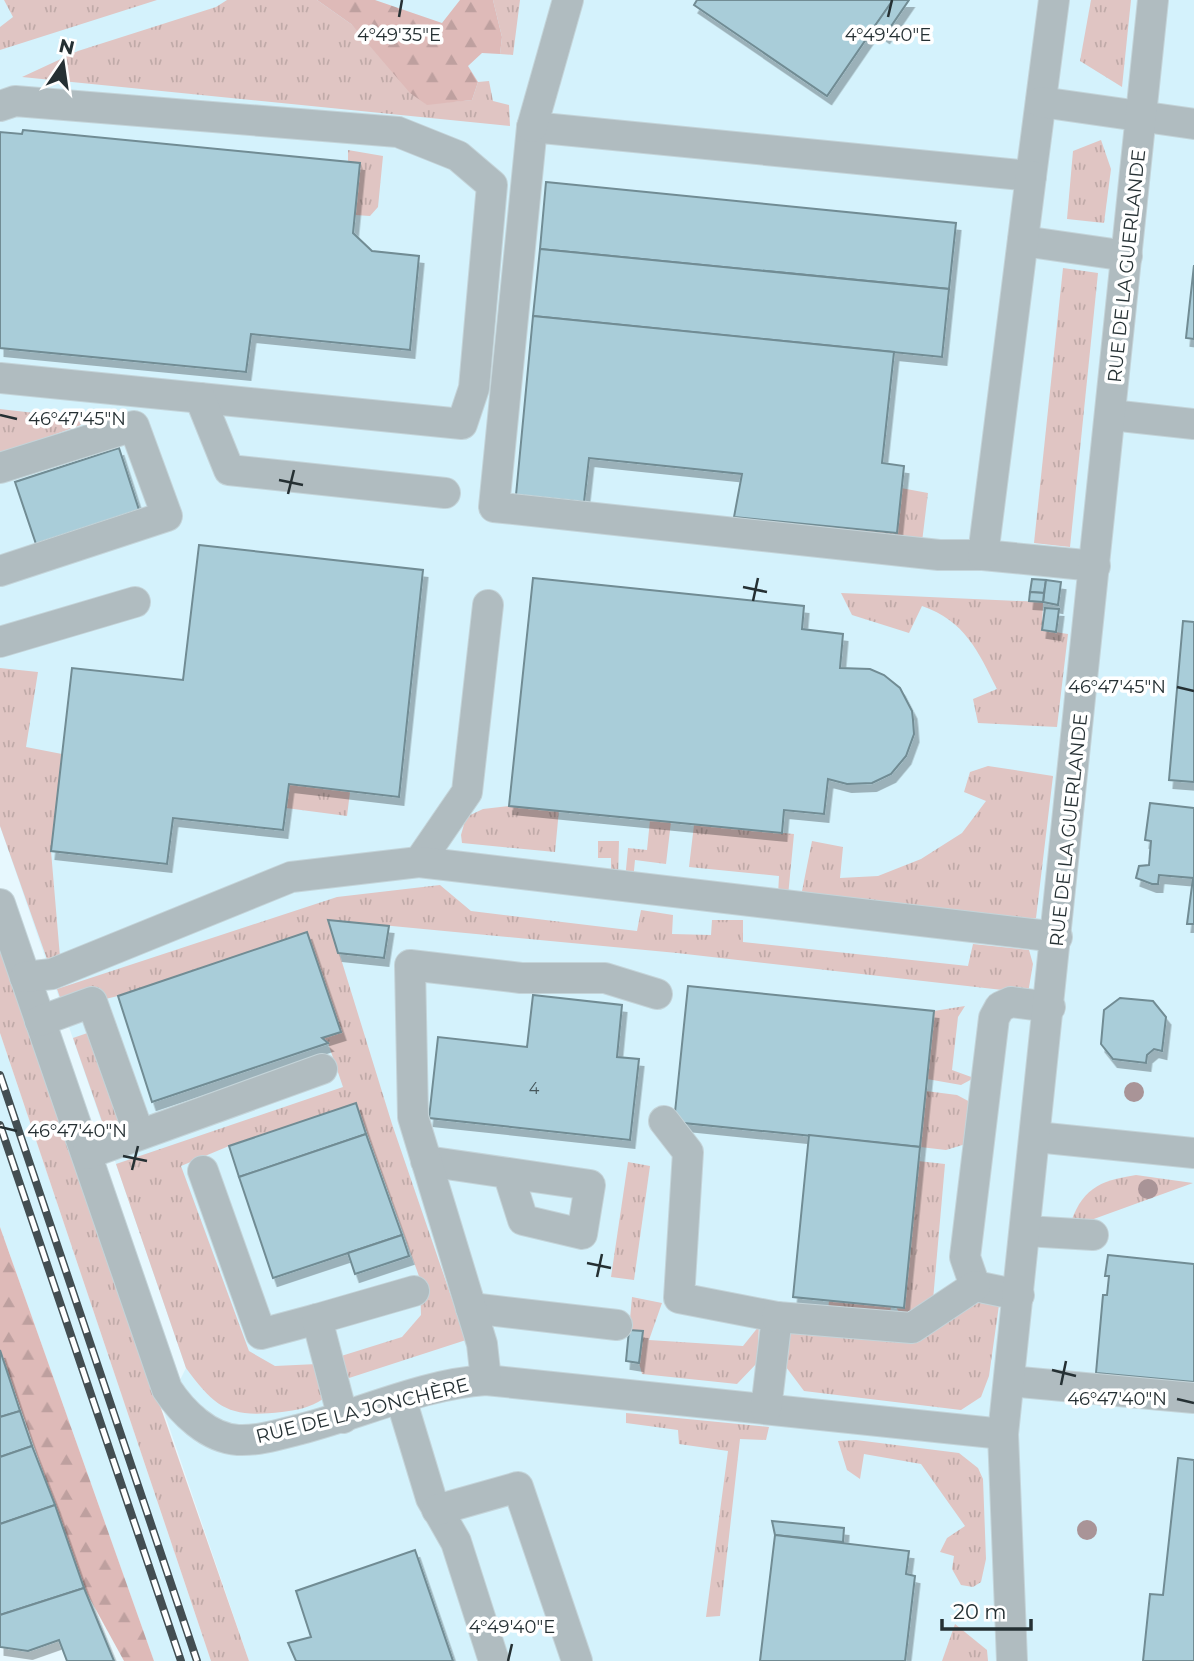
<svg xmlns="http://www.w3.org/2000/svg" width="1194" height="1661" font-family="Montserrat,sans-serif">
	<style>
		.built { fill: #d4f2fc }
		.grass { fill: url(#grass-tufts) }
		.forest { fill: url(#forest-firs) }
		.building { fill: #a9cdd9; stroke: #718c94; stroke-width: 2; filter: url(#shadow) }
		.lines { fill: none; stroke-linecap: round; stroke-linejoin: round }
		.minor-casing { stroke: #c4d4d9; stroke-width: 32 }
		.minor { stroke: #b0bcc0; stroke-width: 30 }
		.rail-casing { stroke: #434e52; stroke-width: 8 }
		.rail { stroke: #fff; stroke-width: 5; stroke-dasharray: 16; stroke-linecap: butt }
		.tree { fill: #a99497 }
		.ticks { fill: none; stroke: #253033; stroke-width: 2.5 }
		.labels { text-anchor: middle; stroke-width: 7; stroke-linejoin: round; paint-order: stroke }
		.number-label { font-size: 16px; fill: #46575c }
		.street-label { font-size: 19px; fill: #253033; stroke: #fff }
		.ticks-label { font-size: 18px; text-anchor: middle; fill: #253033; stroke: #fff; stroke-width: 7; stroke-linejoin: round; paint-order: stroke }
	</style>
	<defs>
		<pattern id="grass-tufts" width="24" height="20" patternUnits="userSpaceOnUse" patternTransform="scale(1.75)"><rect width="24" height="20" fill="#e0c5c3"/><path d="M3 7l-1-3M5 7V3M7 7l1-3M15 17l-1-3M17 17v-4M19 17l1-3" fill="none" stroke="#c0aaa8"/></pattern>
		<pattern id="forest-firs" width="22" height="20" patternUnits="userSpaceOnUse" patternTransform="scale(1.75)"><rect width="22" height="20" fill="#debab8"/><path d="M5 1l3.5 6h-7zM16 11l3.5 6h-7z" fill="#bea09f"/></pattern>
		<filter id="shadow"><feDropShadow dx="4.5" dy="8" stdDeviation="0" flood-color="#0004"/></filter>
	</defs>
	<rect width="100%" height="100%" fill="#e7f8fe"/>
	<g class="built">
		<polygon points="0,0 1194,0 1194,1661 249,1661 164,1412 186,1368 0,826"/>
		<polygon points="0,1033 211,1661 154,1661 0,1227"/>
	</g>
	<g class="grass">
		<polygon points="4,0 157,0 0,50 0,27 13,17"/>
		<polygon points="227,0 317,0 351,24 426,104 472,100 478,82 489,81 493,101 509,105 510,126 22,77 78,51 216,7"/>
		<polygon points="493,0 520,0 513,55 500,54 502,37"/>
		<polygon points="1091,0 1131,0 1122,87 1080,61"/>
		<polygon points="1101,140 1111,169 1104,223 1067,219 1073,151"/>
		<polygon points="348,150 383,156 378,207 370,216 355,215 360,164 348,162"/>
		<polygon points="1063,268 1098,273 1070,547 1034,543"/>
		<polygon points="0,409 78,418 81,425 0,454"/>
		<polygon points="901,488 928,493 922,542 775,531 776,521 897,533"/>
		<path d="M841,593l202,9 -1,28 26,4 -11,93 -79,-4 -5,-24 24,-10c-19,-38 -32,-68 -75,-83l-13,27 -57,-18z"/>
		<polygon points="0,668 38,672 26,747 62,754 51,851 60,957 48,962 0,826"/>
		<polygon points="988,766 1053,776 1036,918 1018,919 801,896 812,841 843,847 840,878 878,876 921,859 962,833 986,801 964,792 970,772"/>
		<polygon points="289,784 350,792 347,816 286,808"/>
		<polygon points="509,806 559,810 555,852 462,843 461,835 466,817 483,809"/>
		<polygon points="650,820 671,822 666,864 635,860 633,881 625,880 628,848 647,850"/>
		<polygon points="694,825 794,834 788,896 778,895 779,876 689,867"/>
		<polygon points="598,841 619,841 618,880 611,880 611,858 598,858"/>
		<path d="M440,885l31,26 166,20 4,-21 32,5 -1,19 39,1 1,-15h31v22l225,24 5,-22 56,6 4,14 -5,29 -351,-40 -348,-33 63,204 74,216 -120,39 -8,-22 64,-20 19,-22 -1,-36 -64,-176 -127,43 -48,20 68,185 26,15 42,-2 6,35c-13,9 -27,11 -41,13 -52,6 -66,-3 -96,-44l-70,-204 227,-77 -15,-44 -6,-5 19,-7 -34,-99 -189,64 -54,13 -7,-20 280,-92z"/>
		<polygon points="0,946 249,1661 211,1661 0,1033"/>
		<polygon points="965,1006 958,1017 952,1070 974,1078 961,1085 927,1079 934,1011"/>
		<polygon points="96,1030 120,1116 117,1128 105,1130 73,1038"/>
		<polygon points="926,1091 957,1095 972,1103 969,1143 946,1150 920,1147"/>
		<polygon points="918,1161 945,1164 933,1300 904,1321 896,1307"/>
		<polygon points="628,1162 650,1166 634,1280 611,1277"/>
		<path d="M1136,1175l57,8 -124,45c12,-39 29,-47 67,-53z"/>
		<polygon points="632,1297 662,1303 649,1340 743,1346 759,1326 757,1363 737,1384 642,1374 639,1363 643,1331 629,1330"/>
		<polygon points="829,1300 891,1307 889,1319 828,1313"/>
		<polygon points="972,1300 999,1305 989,1376 981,1397 961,1410 804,1391 783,1363 792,1326 917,1336"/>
		<polygon points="626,1413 769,1427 766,1440 740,1439 720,1616 706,1617 728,1451 679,1444 678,1430 626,1423"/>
		<polygon points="856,1440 959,1453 978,1468 983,1479 986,1559 981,1582 973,1587 961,1585 952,1569 954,1556 940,1552 947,1538 965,1526 921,1464 864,1454 860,1479 847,1470 838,1441"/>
		<polygon points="955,1624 987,1650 988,1661 942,1661"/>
	</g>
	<g class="forest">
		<polygon points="317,0 375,0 442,23 460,0 493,0 502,37 500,54 482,53 468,66 478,82 472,100 427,105 410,93 351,24"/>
		<polygon points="0,1227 154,1661 124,1661 84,1588 0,1350"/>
	</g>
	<g class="building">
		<polygon points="697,0 893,0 827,96 694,5"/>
		<polygon points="893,0 909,0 885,35 874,27"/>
		<polygon points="23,130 360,163 353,233 372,251 419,256 410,350 251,334 246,372 0,348 0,132 22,134"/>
		<polygon points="546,182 956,223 949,289 540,249"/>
		<polygon points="540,249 949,289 942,357 533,316"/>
		<polygon points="1194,265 1194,339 1186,338"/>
		<polygon points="533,316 894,352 882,463 904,466 897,533 734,517 742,474 589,458 584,502 516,495"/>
		<polygon points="119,448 139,510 36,544 15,482"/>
		<polygon points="199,545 423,570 399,797 289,784 283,830 173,818 167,864 51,851 72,668 183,680"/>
		<polygon points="533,578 804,606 802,629 843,634 840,668 870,669 884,675 900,688 912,711 913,720 914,734 906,756 891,774 872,783 847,784 828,779 824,814 784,810 782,833 509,806"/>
		<polygon points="1032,579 1046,580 1044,593 1030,592"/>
		<polygon points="1046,580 1061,582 1058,605 1043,602"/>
		<polygon points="1030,592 1044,593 1043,602 1029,601"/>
		<polygon points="1045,608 1059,609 1056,632 1042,630"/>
		<polygon points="1183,621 1194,622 1194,782 1169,780"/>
		<polygon points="1150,803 1194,808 1194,924 1187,924 1193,878 1159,875 1158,884 1152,884 1136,878 1139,866 1149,865 1151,841 1145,840"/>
		<polygon points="328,920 389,926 384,958 338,953"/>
		<polygon points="307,932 341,1032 322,1038 328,1043 152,1102 118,996"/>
		<polygon points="688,986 934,1011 920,1147 674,1122"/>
		<polygon points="533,995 622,1005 617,1057 639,1059 630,1140 429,1118 438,1037 527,1047"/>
		<polygon points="1120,998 1153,1001 1166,1017 1162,1051 1154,1049 1147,1055 1146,1063 1113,1059 1101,1044 1104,1010"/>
		<polygon points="356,1103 366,1134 239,1177 229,1146"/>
		<polygon points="366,1134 402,1235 273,1278 239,1177"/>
		<polygon points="809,1135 920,1147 904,1308 793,1297"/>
		<polygon points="402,1235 409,1256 355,1274 348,1253"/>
		<polygon points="1108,1255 1194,1264 1194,1382 1096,1373 1103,1295 1107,1295 1109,1276 1105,1276"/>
		<polygon points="629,1330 643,1331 639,1363 626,1361"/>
		<polygon points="0,1350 20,1411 0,1417"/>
		<polygon points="20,1411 32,1446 0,1457 0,1417"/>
		<polygon points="32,1446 55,1505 0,1524 0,1457"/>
		<polygon points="1178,1458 1194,1460 1194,1661 1143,1661 1150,1594 1163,1595"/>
		<polygon points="55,1505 84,1588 0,1615 0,1524"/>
		<polygon points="772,1521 844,1528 843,1542 775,1535"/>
		<polygon points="775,1535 909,1551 906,1574 915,1576 905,1661 760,1661"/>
		<polygon points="415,1550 453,1661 296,1661 288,1643 311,1637 296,1591"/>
		<polygon points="84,1588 114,1661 67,1661 59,1640 28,1651 0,1647 0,1615"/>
	</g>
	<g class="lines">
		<defs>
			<g id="minor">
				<polyline points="1054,0 1031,176 532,127 494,507 939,555 983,555 1095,566"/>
				<polyline points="1041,102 1194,124"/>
				<polyline points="0,106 15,101 398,132 458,156 492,185 474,388 462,424 0,378"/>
				<polyline points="532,127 568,0"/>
				<polyline points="1023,241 1127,256"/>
				<polyline points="200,398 229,470 445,493"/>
				<polyline points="1111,415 1194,424"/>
				<polyline points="0,468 134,426 167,516 0,571"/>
				<polyline points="983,555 1031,176"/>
				<polyline points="0,642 135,602"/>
				<polyline points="419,862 467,792 488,605"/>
				<path d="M0,904l167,485c15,23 41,49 71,51 21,1 43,-6 63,-11 62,-16 122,-45 185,-49l517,54"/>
				<polyline points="25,977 52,974 291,877 419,862 1057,937"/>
				<polyline points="40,1021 92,1002 139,1134"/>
				<polyline points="664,1121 688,1152 679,1298 777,1317 766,1409"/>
				<polyline points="1036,1137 1194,1153"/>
				<polyline points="87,1154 322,1069"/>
				<polyline points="426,1161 590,1185 582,1234 523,1220 508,1173"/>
				<polyline points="203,1171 261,1334 317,1319"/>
				<polyline points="1026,1231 1093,1235"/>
				<polyline points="1019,1295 975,1286 965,1257 994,1018 1000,1007 1011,1002 1050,1007"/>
				<polyline points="471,1308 617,1325"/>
				<polyline points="777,1317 912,1328 975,1286"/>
				<polyline points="486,1380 482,1344 413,1117 410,965 521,978 605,978 657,994"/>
				<polyline points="1009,1381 1194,1398"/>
				<polyline points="401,1399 431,1498 456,1542 494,1661"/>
				<polyline points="343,1418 317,1319 414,1291"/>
				<polyline points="437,1510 518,1487 577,1661"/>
				<polyline points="1012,1661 1003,1434 1153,0"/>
			</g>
		</defs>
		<use href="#minor" class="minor-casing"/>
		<use href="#minor" class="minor"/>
		<defs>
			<g id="rail">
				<polyline points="0,1075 197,1661"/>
				<polyline points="0,1125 181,1661"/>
			</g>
		</defs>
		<use href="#rail" class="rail-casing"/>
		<use href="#rail" class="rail"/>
	</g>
	<g class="tree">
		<circle cx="1134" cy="1092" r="10"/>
		<circle cx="1148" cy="1189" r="10"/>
		<circle cx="1087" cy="1530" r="10"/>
	</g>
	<path class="ticks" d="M399,17l3,-17M888,17l4,-17M0,415l17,4M279,480l24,5M288,494l6,-24M743,587l24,5M753,601l5,-23M1177,687l17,4M0,1127l17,4M123,1156l24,5M132,1170l6,-24M587,1263l24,5M597,1277l5,-23M1052,1370l24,6M1061,1385l5,-24M1177,1399l17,4M508,1661l4,-17"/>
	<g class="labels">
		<g class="number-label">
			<text x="534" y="1094">4</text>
		</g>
		<g class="street-label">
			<text transform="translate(1126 266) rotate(-84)" y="7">RUE DE LA GUERLANDE</text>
			<text transform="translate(1068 830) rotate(-84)" y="7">RUE DE LA GUERLANDE</text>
			<text transform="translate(362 1410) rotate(-14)" y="7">RUE DE LA JONCHÈRE</text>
		</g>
	</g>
	<g class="ticks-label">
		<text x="399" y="41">4°49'35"E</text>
		<text x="888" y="41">4°49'40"E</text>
		<text x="77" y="425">46°47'45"N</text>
		<text x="1117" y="693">46°47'45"N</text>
		<text x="77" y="1137">46°47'40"N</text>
		<text x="1117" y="1405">46°47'40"N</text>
		<text x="512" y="1633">4°49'40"E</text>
	</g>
	<g transform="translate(63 63) rotate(13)" stroke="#ffffff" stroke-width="5" paint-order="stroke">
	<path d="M0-5L12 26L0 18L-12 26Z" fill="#253033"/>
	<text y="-10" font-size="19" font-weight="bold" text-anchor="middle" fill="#253033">N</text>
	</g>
	<path d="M942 1619v10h89v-10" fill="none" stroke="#253033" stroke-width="3.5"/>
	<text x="953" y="1619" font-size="21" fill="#253033" stroke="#ffffff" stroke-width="5" paint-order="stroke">20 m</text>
</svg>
